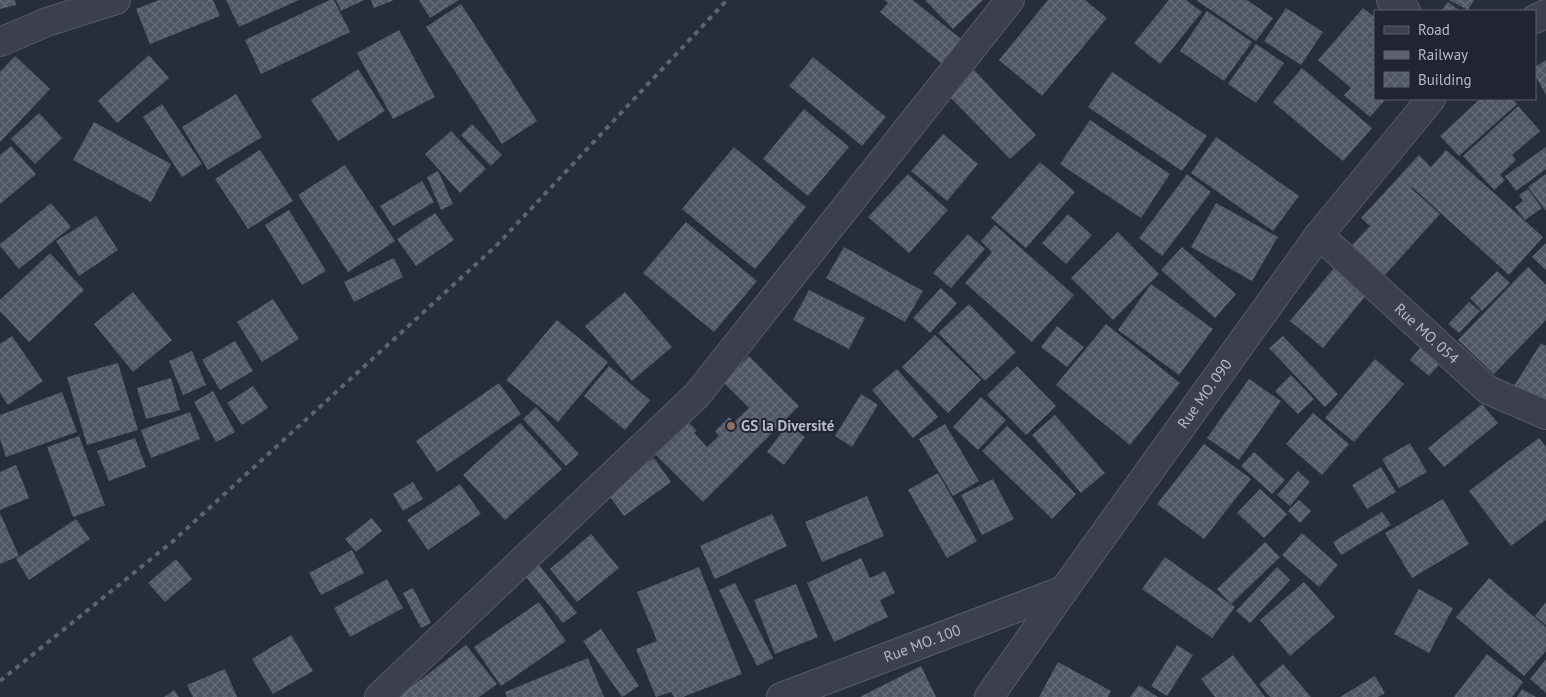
<svg xmlns="http://www.w3.org/2000/svg" width="1546" height="697" font-family="'PT Sans',sans-serif">
	<style>
		.building { fill: url(#building-cross-hatch) }
		.lines { fill: none; stroke-linecap: round; stroke-linejoin: round }
		.minor-casing { stroke: #565b67; stroke-width: 30 }
		.minor { stroke: #3b404c; stroke-width: 28 }
		.rail { stroke: #5d6373; stroke-width: 4; stroke-dasharray: 5 5; stroke-linecap: butt }
		.education-dot { fill: #8d6e63; stroke: #202531; stroke-width: 2 }
		.labels { text-anchor: middle; stroke-width: 4; stroke-linejoin: round; paint-order: stroke }
		.street-label { font-size: 15px; fill: #b7bbc7; stroke: #202531 }
		.poi-label { font-size: 15px; font-weight: bold; fill: #b7bbc7; stroke: #202531; text-anchor: start }
	</style>
	<defs>
		<pattern id="building-cross-hatch" width="8" height="8" patternUnits="userSpaceOnUse" patternTransform="scale(1.25)"><rect width="8" height="8" fill="#4e5565"/><path d="M0 0l8 8M0 8l8-8" fill="none" stroke="#656c7a"/></pattern>
	</defs>
	<rect width="100%" height="100%" fill="#272d3c"/>
	<g class="building">
		<polygon points="0,0 15,0 16,5 0,9"/>
		<polygon points="159,0 213,0 220,16 150,44 136,9"/>
		<polygon points="226,0 299,0 239,27"/>
		<polygon points="330,0 334,0 350,32 261,74 245,40"/>
		<polygon points="336,0 364,0 341,11"/>
		<polygon points="371,0 394,0 374,8"/>
		<polygon points="419,0 459,0 430,18"/>
		<polygon points="884,0 913,0 961,39 941,63 880,12 888,3"/>
		<polygon points="925,0 983,0 953,29"/>
		<polygon points="1048,0 1085,0 1107,18 1042,96 999,60"/>
		<polygon points="1169,0 1186,0 1202,12 1160,64 1134,43"/>
		<polygon points="1196,0 1247,0 1273,18 1256,41"/>
		<polygon points="1449,0 1474,0 1468,10"/>
		<polygon points="1448,2 1460,11 1441,11"/>
		<polygon points="461,4 537,121 502,144 426,27"/>
		<polygon points="1286,8 1323,32 1301,65 1264,41"/>
		<polygon points="1363,8 1375,17 1375,99 1386,99 1370,117 1344,95 1351,88 1318,60"/>
		<polygon points="1207,11 1252,42 1224,81 1180,51"/>
		<polygon points="399,30 435,97 393,119 357,53"/>
		<polygon points="1256,44 1284,63 1256,103 1228,84"/>
		<polygon points="149,55 169,78 117,123 98,101"/>
		<polygon points="15,56 50,89 0,142 0,72"/>
		<polygon points="813,57 886,117 862,146 789,86"/>
		<polygon points="1546,60 1546,95 1535,75 1535,67"/>
		<polygon points="1302,68 1372,128 1343,161 1273,102"/>
		<polygon points="358,69 385,111 338,141 311,100"/>
		<polygon points="974,70 1036,135 1010,159 948,95"/>
		<polygon points="1112,72 1207,136 1182,171 1088,107"/>
		<polygon points="236,94 262,137 208,170 182,127"/>
		<polygon points="1480,99 1512,99 1517,104 1459,156 1440,136"/>
		<polygon points="162,104 202,164 182,177 143,117"/>
		<polygon points="1518,106 1540,131 1512,155 1516,160 1500,175 1505,180 1494,190 1463,156"/>
		<polygon points="804,109 849,147 808,196 763,159"/>
		<polygon points="39,113 62,138 35,164 11,139"/>
		<polygon points="1090,120 1170,174 1141,218 1060,164"/>
		<polygon points="94,122 171,164 151,202 73,160"/>
		<polygon points="472,124 502,155 491,166 461,135"/>
		<polygon points="451,131 486,169 460,193 425,154"/>
		<polygon points="943,134 978,164 947,201 911,171"/>
		<polygon points="1216,137 1299,196 1273,231 1191,173"/>
		<polygon points="11,146 36,174 0,204 0,155"/>
		<polygon points="734,147 806,207 755,269 682,209"/>
		<polygon points="1546,147 1546,169 1516,191 1505,176"/>
		<polygon points="260,150 293,201 248,229 215,179"/>
		<polygon points="1446,150 1543,237 1509,275 1412,187 1416,182 1411,188 1440,214 1385,275 1352,245 1370,226 1361,218 1419,155 1431,167"/>
		<polygon points="1040,162 1075,192 1026,248 991,218"/>
		<polygon points="345,165 395,241 348,272 298,195"/>
		<polygon points="438,171 453,204 441,210 427,177"/>
		<polygon points="908,174 948,210 909,253 868,217"/>
		<polygon points="1187,174 1211,192 1162,256 1139,238"/>
		<polygon points="1546,174 1546,211 1528,187"/>
		<polygon points="422,181 434,202 393,226 380,206"/>
		<polygon points="1528,189 1542,208 1525,220 1515,207 1523,201 1519,195"/>
		<polygon points="51,203 71,227 19,269 0,246 0,244"/>
		<polygon points="1216,203 1278,237 1252,281 1191,247"/>
		<polygon points="289,210 326,271 302,285 265,225"/>
		<polygon points="435,213 454,240 416,266 397,239"/>
		<polygon points="1068,214 1092,235 1066,264 1042,243"/>
		<polygon points="96,216 118,250 79,276 56,241"/>
		<polygon points="686,222 757,281 714,332 643,273"/>
		<polygon points="995,225 1074,295 1032,342 965,283 992,252 981,241"/>
		<polygon points="1118,232 1159,274 1113,320 1071,278"/>
		<polygon points="968,234 985,249 951,288 933,273"/>
		<polygon points="1546,243 1546,270 1532,257"/>
		<polygon points="844,247 923,291 905,322 826,278"/>
		<polygon points="1182,247 1236,294 1215,318 1161,270"/>
		<polygon points="50,253 84,290 29,342 0,311 0,300"/>
		<polygon points="394,258 403,277 354,302 344,282"/>
		<polygon points="1528,267 1546,285 1546,320 1494,374 1458,340"/>
		<polygon points="1334,268 1367,294 1323,348 1290,321"/>
		<polygon points="1497,271 1510,283 1482,311 1470,298"/>
		<polygon points="1151,284 1213,329 1179,375 1118,330"/>
		<polygon points="941,288 957,303 930,333 913,318"/>
		<polygon points="809,290 865,318 849,349 793,320"/>
		<polygon points="133,292 172,340 133,372 94,324"/>
		<polygon points="625,292 672,347 632,381 585,326"/>
		<polygon points="273,299 299,339 262,362 237,322"/>
		<polygon points="1469,302 1480,311 1459,333 1448,324"/>
		<polygon points="969,304 1016,352 985,381 938,333"/>
		<polygon points="557,320 608,362 558,422 506,380"/>
		<polygon points="1106,324 1180,383 1130,445 1056,385"/>
		<polygon points="1057,326 1084,347 1067,367 1041,347"/>
		<polygon points="935,335 981,380 948,413 902,367"/>
		<polygon points="12,336 43,381 8,405 0,393 0,344"/>
		<polygon points="1283,336 1338,394 1325,407 1269,348"/>
		<polygon points="235,341 253,371 220,390 202,360"/>
		<polygon points="1425,342 1444,359 1429,376 1410,360"/>
		<polygon points="1541,343 1546,346 1546,402 1509,394"/>
		<polygon points="192,351 206,385 183,395 169,361"/>
		<polygon points="749,356 799,406 703,502 652,451 685,419 697,431 694,433 707,447 719,436 715,431 729,417 734,422 749,408 723,382"/>
		<polygon points="1375,359 1404,384 1354,442 1325,418"/>
		<polygon points="118,363 138,430 87,445 67,377"/>
		<polygon points="609,366 650,400 625,430 584,396"/>
		<polygon points="1017,366 1056,406 1026,435 987,395"/>
		<polygon points="897,369 938,417 913,438 872,390"/>
		<polygon points="1291,375 1314,399 1298,414 1275,391"/>
		<polygon points="171,378 180,410 146,419 137,388"/>
		<polygon points="1249,379 1281,401 1239,460 1207,438"/>
		<polygon points="499,383 521,414 437,472 416,441"/>
		<polygon points="253,386 268,408 242,425 227,403"/>
		<polygon points="213,391 235,432 216,442 194,402"/>
		<polygon points="62,392 77,432 6,457 0,439 0,415"/>
		<polygon points="861,394 878,405 852,447 835,436"/>
		<polygon points="981,397 1006,420 978,450 953,427"/>
		<polygon points="1482,404 1498,423 1444,467 1428,448"/>
		<polygon points="536,407 579,454 566,466 523,419"/>
		<polygon points="190,412 200,439 151,458 141,430"/>
		<polygon points="1313,413 1349,444 1322,475 1286,444"/>
		<polygon points="1055,415 1105,473 1081,493 1032,435"/>
		<polygon points="520,423 562,469 505,520 463,475"/>
		<polygon points="788,424 805,437 784,465 767,452"/>
		<polygon points="945,424 979,481 953,496 919,439"/>
		<polygon points="1007,426 1076,494 1052,519 982,451"/>
		<polygon points="79,436 105,505 73,517 47,447"/>
		<polygon points="135,438 146,467 109,481 97,451"/>
		<polygon points="1539,438 1546,447 1546,520 1511,546 1469,491"/>
		<polygon points="1410,443 1427,472 1399,488 1382,459"/>
		<polygon points="1204,444 1251,479 1204,539 1157,504"/>
		<polygon points="1254,452 1285,480 1272,494 1241,466"/>
		<polygon points="654,458 671,482 624,516 607,493"/>
		<polygon points="16,465 29,498 0,510 0,472"/>
		<polygon points="1381,467 1396,492 1367,509 1352,485"/>
		<polygon points="1298,471 1310,482 1290,506 1277,495"/>
		<polygon points="938,473 977,541 947,558 908,490"/>
		<polygon points="993,479 1014,519 982,535 961,495"/>
		<polygon points="413,482 423,499 403,511 393,494"/>
		<polygon points="460,484 481,514 428,550 407,520"/>
		<polygon points="1260,489 1287,514 1264,538 1237,513"/>
		<polygon points="867,496 884,536 822,562 805,522"/>
		<polygon points="1443,499 1469,544 1412,578 1385,533"/>
		<polygon points="1299,500 1311,511 1300,523 1288,511"/>
		<polygon points="1382,512 1391,525 1341,555 1333,542"/>
		<polygon points="0,513 19,556 0,564"/>
		<polygon points="772,514 787,546 715,579 700,546"/>
		<polygon points="372,518 382,531 356,552 345,539"/>
		<polygon points="76,519 90,539 29,580 16,559"/>
		<polygon points="1302,533 1338,565 1319,587 1282,555"/>
		<polygon points="591,534 619,568 577,602 550,569"/>
		<polygon points="1265,542 1280,557 1231,604 1217,589"/>
		<polygon points="352,550 364,573 321,595 309,573"/>
		<polygon points="1165,557 1235,607 1212,638 1142,589"/>
		<polygon points="861,558 870,578 885,571 895,593 880,600 888,617 834,642 807,583"/>
		<polygon points="176,559 192,579 165,602 148,583"/>
		<polygon points="536,561 577,613 563,623 522,572"/>
		<polygon points="699,567 742,674 683,697 674,697 671,692 656,697 636,649 657,641 637,592"/>
		<polygon points="1277,567 1290,580 1250,623 1236,611"/>
		<polygon points="1489,578 1546,627 1546,651 1524,676 1456,617"/>
		<polygon points="387,579 403,608 350,637 334,608"/>
		<polygon points="1304,582 1335,617 1290,656 1260,620"/>
		<polygon points="735,583 773,658 757,666 719,590"/>
		<polygon points="796,584 818,637 775,654 754,600"/>
		<polygon points="413,588 431,623 421,628 403,593"/>
		<polygon points="1419,589 1453,608 1429,653 1394,634"/>
		<polygon points="539,602 566,641 501,686 474,647"/>
		<polygon points="1546,602 1546,625 1535,616"/>
		<polygon points="601,629 639,686 622,697 583,641"/>
		<polygon points="291,635 313,671 273,694 252,659"/>
		<polygon points="466,645 497,684 479,697 398,697"/>
		<polygon points="1177,645 1193,655 1167,696 1151,686"/>
		<polygon points="1487,654 1523,682 1512,697 1454,697"/>
		<polygon points="1233,655 1265,697 1215,697 1201,679"/>
		<polygon points="588,658 604,697 507,697 505,692"/>
		<polygon points="1546,659 1546,693 1530,679"/>
		<polygon points="1058,662 1111,691 1108,697 1039,697"/>
		<polygon points="1283,664 1311,697 1270,697 1259,684"/>
		<polygon points="921,666 936,697 860,697"/>
		<polygon points="225,669 237,697 193,697 187,685"/>
		<polygon points="1375,676 1385,693 1378,697 1340,697"/>
		<polygon points="1139,685 1158,697 1130,697"/>
		<polygon points="1522,689 1536,697 1517,697"/>
		<polygon points="174,690 179,697 164,697"/>
	</g>
	<g class="lines">
		<defs>
			<g id="minor">
				<polyline points="1391,0 1406,11"/>
				<polyline points="1535,19 1546,14"/>
				<polyline points="0,42 47,22 116,0"/>
				<path id="s1" d="M1319,235l169,155 58,25"/>
				<polyline points="379,697 697,395 1010,0"/>
				<path id="s2" d="M781,697l283,-107"/>
				<path id="s3" d="M989,697l75,-107 255,-355 112,-136"/>
			</g>
		</defs>
		<use href="#minor" class="minor-casing"/>
		<use href="#minor" class="minor"/>
		<polyline class="rail" points="0,681 172,542 496,246 727,0"/>
	</g>
	<circle class="education-dot" cx="731" cy="426" r="5"/>
	<g class="labels">
		<g class="street-label">
			<text dy="5" stroke="none"><textPath href="#s1" startOffset="146">Rue MO. 054</textPath></text>
			<text dy="5" stroke="none"><textPath href="#s3" startOffset="372">Rue MO. 090</textPath></text>
			<text dy="5" stroke="none"><textPath href="#s2" startOffset="151">Rue MO. 100</textPath></text>
		</g>
		<g class="poi-label">
			<text x="741" y="431">GS la Diversité</text>
		</g>
	</g>
	<rect x="1374" y="10" width="162" height="90" fill="#202531" stroke="#5c616d"/>
	<rect x="1384" y="26" width="25" height="8" fill="#3b404c" stroke="#5c616d"/>
	<text x="1418" y="35" font-size="15" fill="#b7bbc7">Road</text>
	<rect x="1384" y="51" width="25" height="8" fill="#5d6373" stroke="#5c616d"/>
	<text x="1418" y="60" font-size="15" fill="#b7bbc7">Railway</text>
	<rect x="1384" y="72" width="25" height="15" fill="url(#building-cross-hatch)" stroke="#5c616d"/>
	<text x="1418" y="85" font-size="15" fill="#b7bbc7">Building</text>
</svg>
